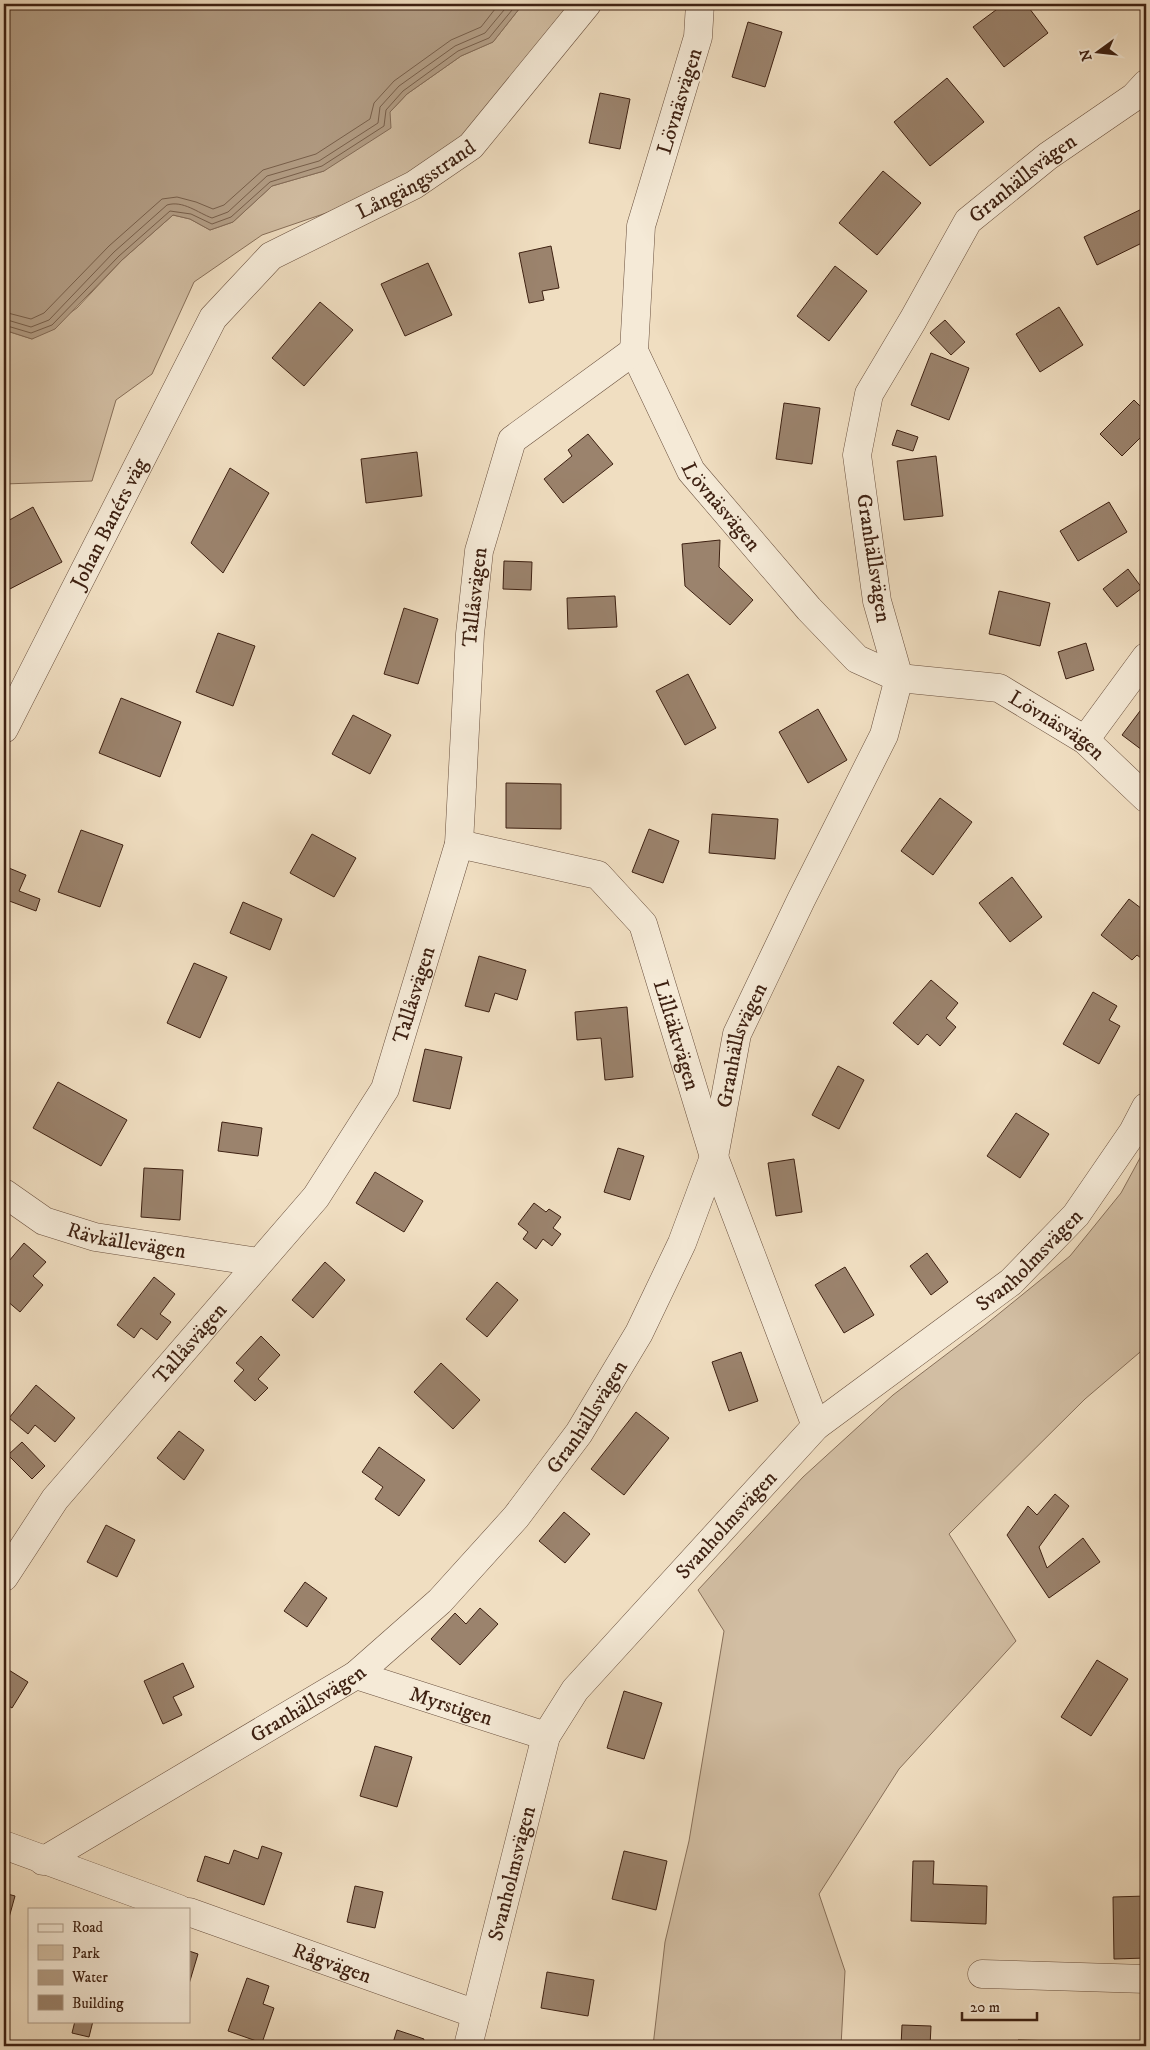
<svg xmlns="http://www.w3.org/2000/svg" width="1150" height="2050" font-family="'IM FELL DW Pica',serif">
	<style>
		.green { fill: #d2bea3; stroke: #88705a }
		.water { fill: #b39e86; stroke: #846c58 }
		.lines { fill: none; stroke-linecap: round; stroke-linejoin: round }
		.shore { stroke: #78604c; stroke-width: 1 }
		.building { fill: #9b836d; stroke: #3e2112 }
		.minor-casing { stroke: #6a503e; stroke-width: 29 }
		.minor { stroke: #f5ead7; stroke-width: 28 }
		.labels { text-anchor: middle; stroke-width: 5; stroke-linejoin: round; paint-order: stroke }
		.street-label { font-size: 21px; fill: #3e2112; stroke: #f5ead7 }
	</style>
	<rect width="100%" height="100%" fill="#f0dec1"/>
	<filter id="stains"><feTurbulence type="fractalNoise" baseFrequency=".004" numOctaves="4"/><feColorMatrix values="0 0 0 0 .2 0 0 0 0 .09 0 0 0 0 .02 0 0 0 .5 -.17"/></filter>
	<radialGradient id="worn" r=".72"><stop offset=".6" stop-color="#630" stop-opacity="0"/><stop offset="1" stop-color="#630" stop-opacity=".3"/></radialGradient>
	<g class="green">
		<polygon points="523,4 571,4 464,136 418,170 335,210 262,235 194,282 152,374 116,400 92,481 4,484 4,330 32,339 77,308 122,260 173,215 190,219 210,230 233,222 272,186 324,171 390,112 407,94 461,56 493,42"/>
		<polygon points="1146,1147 1146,1347 1085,1399 949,1534 1016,1641 899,1769 819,1894 845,1971 841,2046 653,2046 665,1942 689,1841 724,1631 698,1590 803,1477 893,1395 985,1325 1070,1256 1121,1193"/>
	</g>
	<polygon class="water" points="4,4 523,4 493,42 461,56 407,94 390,112 391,128 324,171 272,186 233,222 210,230 190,219 173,215 122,260 55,329 32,339 4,330"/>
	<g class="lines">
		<g class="shore">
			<polyline points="4,312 31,319 44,313 109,246 162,199 177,197 196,202 213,209 224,205 263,170 316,154 370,119 374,103 394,81 451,40 481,27 499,4"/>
			<path d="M4,319l27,8 18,-7 65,-68 53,-47c16,-5 31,8 45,13l16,-6 39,-36 52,-15 59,-38 2,-16 19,-21 56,-40 30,-13 24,-29"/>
			<polyline points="4,325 31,333 52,325 119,256 170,211 191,214 212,224 231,217 270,182 322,166 384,126 386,110 403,91 458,51 489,38 517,4"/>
		</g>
	</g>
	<g class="building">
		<polygon points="1004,4 1026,4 1048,33 1004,67 973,27"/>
		<polygon points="748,22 782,32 765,87 732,77"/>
		<polygon points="947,78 984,122 930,166 894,122"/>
		<polygon points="600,93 630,99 620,149 589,143"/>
		<polygon points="883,171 921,203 877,255 839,223"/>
		<polygon points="1146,207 1146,241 1097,265 1084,237"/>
		<polygon points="551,246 559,288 542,291 544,300 529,303 519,253"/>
		<polygon points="428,263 452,315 405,336 381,284"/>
		<polygon points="835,266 867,291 829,341 797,316"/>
		<polygon points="320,302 353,330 304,386 272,358"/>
		<polygon points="1059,307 1083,345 1040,372 1016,334"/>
		<polygon points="945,320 965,342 951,355 930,333"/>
		<polygon points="931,353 969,368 949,420 911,405"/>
		<polygon points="1134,400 1146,412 1146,432 1122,456 1100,434"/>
		<polygon points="784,403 820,408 812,464 776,459"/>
		<polygon points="897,430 918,437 913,451 892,445"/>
		<polygon points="588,434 613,464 563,503 544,479 572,456 568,450"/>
		<polygon points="417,452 422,496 366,503 361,459"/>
		<polygon points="936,456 943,516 904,520 897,461"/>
		<polygon points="230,468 269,493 223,573 191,543"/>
		<polygon points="1109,502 1127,532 1078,561 1060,531"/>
		<polygon points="33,507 62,562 4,592 4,523"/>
		<polygon points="720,540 719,567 753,600 730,625 685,586 682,544"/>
		<polygon points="504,561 532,562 531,590 503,589"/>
		<polygon points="1128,569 1142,588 1117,607 1103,589"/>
		<polygon points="999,591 1050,603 1040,646 989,634"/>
		<polygon points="615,596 617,627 568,629 567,598"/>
		<polygon points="404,608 438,619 418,684 384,674"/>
		<polygon points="218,633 255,646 233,706 196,692"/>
		<polygon points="1086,643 1094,670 1066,679 1058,652"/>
		<polygon points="688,674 716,728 685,745 656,691"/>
		<polygon points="121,698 181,722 160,777 99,753"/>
		<polygon points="1146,703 1146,753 1122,735"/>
		<polygon points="818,709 847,760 808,783 779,732"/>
		<polygon points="353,715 391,735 370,774 332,754"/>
		<polygon points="506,783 561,784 561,829 506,828"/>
		<polygon points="940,798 972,822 933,875 901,851"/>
		<polygon points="712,814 778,819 775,859 709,853"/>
		<polygon points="649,829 679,841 663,883 632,872"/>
		<polygon points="81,830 123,845 100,907 58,892"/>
		<polygon points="312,834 356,858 334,897 290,873"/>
		<polygon points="4,866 26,875 19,891 40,899 36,911 4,899"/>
		<polygon points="1012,877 1042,917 1010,942 979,903"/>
		<polygon points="1129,899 1146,912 1146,962 1137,955 1132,960 1101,935"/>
		<polygon points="243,902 282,919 270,950 230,933"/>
		<polygon points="479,956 526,970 517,1000 495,993 489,1012 465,1006"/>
		<polygon points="194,963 227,977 200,1038 167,1023"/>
		<polygon points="931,980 958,1003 946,1018 956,1027 940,1046 927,1034 918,1045 893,1023"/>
		<polygon points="1093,992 1117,1006 1109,1020 1120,1026 1099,1064 1063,1044"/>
		<polygon points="627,1007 633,1077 605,1080 601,1038 577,1040 575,1012"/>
		<polygon points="425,1049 462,1057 450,1109 413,1101"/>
		<polygon points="838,1066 864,1080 839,1129 812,1115"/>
		<polygon points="58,1082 127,1120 101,1166 33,1128"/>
		<polygon points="1016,1113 1049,1134 1020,1178 987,1156"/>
		<polygon points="222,1122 262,1128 258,1156 218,1151"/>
		<polygon points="618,1148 644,1156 630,1200 604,1192"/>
		<polygon points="794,1159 802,1212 776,1216 768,1163"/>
		<polygon points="144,1168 183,1170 180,1220 141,1217"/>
		<polygon points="375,1172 423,1201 404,1232 356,1203"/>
		<polygon points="534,1203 546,1212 549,1209 561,1217 553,1228 561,1234 552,1246 543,1239 536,1249 523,1239 528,1232 518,1224"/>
		<polygon points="24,1243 46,1262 33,1276 43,1285 20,1312 6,1300 4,1302 4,1267"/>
		<polygon points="927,1253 948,1282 931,1295 910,1266"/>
		<polygon points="325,1262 345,1280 313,1318 292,1300"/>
		<polygon points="845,1267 874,1315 844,1333 815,1285"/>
		<polygon points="154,1277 175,1294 160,1314 171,1322 157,1340 141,1328 134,1338 117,1325"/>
		<polygon points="497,1282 518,1300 487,1337 466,1319"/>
		<polygon points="261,1336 280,1355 258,1379 268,1388 255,1401 234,1381 244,1370 236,1363"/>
		<polygon points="4,1337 9,1340 4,1349"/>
		<polygon points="741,1352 758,1401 729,1411 712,1362"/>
		<polygon points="441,1363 480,1400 453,1429 414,1392"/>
		<polygon points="36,1385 75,1418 55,1442 35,1425 28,1434 9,1418"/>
		<polygon points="636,1412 669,1438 624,1495 591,1469"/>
		<polygon points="179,1431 204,1450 184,1480 157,1458"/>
		<polygon points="22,1442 45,1466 32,1479 8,1455"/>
		<polygon points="379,1447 425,1480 399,1516 375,1499 383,1487 362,1472"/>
		<polygon points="1055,1494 1069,1506 1039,1547 1047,1568 1083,1538 1100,1562 1049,1598 1007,1535 1028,1506 1037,1515"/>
		<polygon points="564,1512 590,1534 565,1563 539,1541"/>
		<polygon points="106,1525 135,1540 117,1577 87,1562"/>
		<polygon points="305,1582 327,1598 307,1627 284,1611"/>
		<polygon points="480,1608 498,1624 460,1665 431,1639 455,1613 466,1624"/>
		<polygon points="1097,1660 1128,1679 1091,1736 1061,1717"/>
		<polygon points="183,1663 194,1687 173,1697 182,1715 163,1724 144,1681"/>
		<polygon points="4,1667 28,1682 12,1708 4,1703"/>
		<polygon points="624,1691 662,1703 644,1759 607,1748"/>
		<polygon points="375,1746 412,1757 397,1807 360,1796"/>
		<polygon points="262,1846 282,1853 264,1905 197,1881 205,1856 229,1864 234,1850 258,1859"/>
		<polygon points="624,1851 667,1861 656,1910 612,1899"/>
		<polygon points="913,1861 934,1861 933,1884 987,1886 986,1924 911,1921"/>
		<polygon points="355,1886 383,1892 375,1928 347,1922"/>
		<polygon points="4,1893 15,1896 5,1932 4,1932"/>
		<polygon points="1146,1896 1146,1958 1114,1959 1113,1897"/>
		<polygon points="189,1951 198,1954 189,1984"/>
		<polygon points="547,1972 594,1980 588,2016 541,2008"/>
		<polygon points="247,1978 269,1986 263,2004 274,2008 262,2043 228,2031"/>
		<polygon points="75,2021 93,2021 89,2037 72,2033"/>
		<polygon points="902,2025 931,2026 930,2046 901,2046"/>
		<polygon points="397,2030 424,2039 422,2046 392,2046"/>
		<polygon points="1018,2040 1059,2041 1059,2046 1018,2046"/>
	</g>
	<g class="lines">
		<defs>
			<g id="minor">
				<path id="s1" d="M700,4l-2,33 -57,189 -7,125 57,120 118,138 48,50 42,19 100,10 86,52 61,58"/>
				<path id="s2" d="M4,729l209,-411 58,-62 143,-71 57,-39 116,-142"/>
				<polyline points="1085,740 1146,657"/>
				<path id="s3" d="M459,844l139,31 45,49 71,233 102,269"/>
				<path id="s4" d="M4,1193l40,28 51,16 163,25"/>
				<path id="s5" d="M4,1577l51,-78 261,-302 69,-108 74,-245 11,-210 9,-83 33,-111 122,-89"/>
				<path id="s6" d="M356,1675l190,61"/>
				<polyline points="4,1845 179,1909"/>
				<path id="s7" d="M43,1861l313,-186 84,-74 76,-84 63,-84 60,-100 43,-90 32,-86 23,-123 64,-134 83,-165 15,-57 -22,-77 -20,-146 12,-61 44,-74 55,-99 80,-65 86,-59 12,-13"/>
				<path id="s8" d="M189,1912l287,102"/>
				<polyline points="982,1974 1146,1979"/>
				<path id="s9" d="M468,2046l78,-310 29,-46 241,-264 195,-144 65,-67 57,-83 13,-25"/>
			</g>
		</defs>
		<use href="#minor" class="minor-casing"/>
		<use href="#minor" class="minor"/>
	</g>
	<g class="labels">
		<g class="street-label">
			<text transform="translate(679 101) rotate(-73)" y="7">Lövnäsvägen</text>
			<text dy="7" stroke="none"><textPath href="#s2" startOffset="710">Långängsstrand</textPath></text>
			<text dy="7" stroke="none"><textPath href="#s7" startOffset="2078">Granhällsvägen</textPath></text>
			<text dy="7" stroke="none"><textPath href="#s1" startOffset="535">Lövnäsvägen</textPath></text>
			<text dy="7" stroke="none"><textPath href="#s2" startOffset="231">Johan Banérs väg</textPath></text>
			<text transform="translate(874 558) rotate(81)" y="7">Granhällsvägen</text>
			<text dy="7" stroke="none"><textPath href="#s5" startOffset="1124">Tallåsvägen</textPath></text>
			<text dy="7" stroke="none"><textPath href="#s1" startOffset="955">Lövnäsvägen</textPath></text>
			<text dy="7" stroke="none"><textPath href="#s5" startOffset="719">Tallåsvägen</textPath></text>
			<text dy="7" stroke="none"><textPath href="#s3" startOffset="325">Lilltäktvägen</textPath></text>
			<text dy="7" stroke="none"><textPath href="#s7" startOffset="1118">Granhällsvägen</textPath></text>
			<text dy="7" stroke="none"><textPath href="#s4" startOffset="134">Rävkällevägen</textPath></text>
			<text dy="7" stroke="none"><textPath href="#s9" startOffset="1002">Svanholmsvägen</textPath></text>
			<text dy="7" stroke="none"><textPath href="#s5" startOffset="299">Tallåsvägen</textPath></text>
			<text dy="7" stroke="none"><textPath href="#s7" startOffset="712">Granhällsvägen</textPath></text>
			<text dy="7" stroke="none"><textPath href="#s9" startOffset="598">Svanholmsvägen</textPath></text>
			<text dy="7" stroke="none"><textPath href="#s7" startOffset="308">Granhällsvägen</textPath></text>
			<text dy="7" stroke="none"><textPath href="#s6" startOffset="100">Myrstigen</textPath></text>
			<text dy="7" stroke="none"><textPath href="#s9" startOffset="178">Svanholmsvägen</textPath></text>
			<text dy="7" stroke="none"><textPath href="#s8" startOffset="152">Rågvägen</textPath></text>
		</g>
	</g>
	<rect width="1150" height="2050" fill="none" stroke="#f0dec1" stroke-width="20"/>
	<rect x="5" y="5" width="1140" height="2040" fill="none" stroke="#3e2112" stroke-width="2.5"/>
	<rect x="10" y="10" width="1130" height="2030" fill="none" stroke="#3e2112"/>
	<rect x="28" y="1908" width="162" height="115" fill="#f5ead7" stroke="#ac9a88"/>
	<rect x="38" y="1924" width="25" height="8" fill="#f5ead7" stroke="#ac9a88"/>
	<text x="72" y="1932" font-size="15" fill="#3e2112">Road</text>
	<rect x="38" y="1945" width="25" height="15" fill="#d2bea3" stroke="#ac9a88"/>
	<text x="72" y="1958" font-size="15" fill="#3e2112">Park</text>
	<rect x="38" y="1970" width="25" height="15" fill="#b39e86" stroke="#ac9a88"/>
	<text x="72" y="1982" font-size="15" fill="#3e2112">Water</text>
	<rect x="38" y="1995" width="25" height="15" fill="#9b836d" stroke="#ac9a88"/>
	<text x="72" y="2008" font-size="15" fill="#3e2112">Building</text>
	<g transform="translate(1098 52) rotate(255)" stroke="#f5ead7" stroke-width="4" paint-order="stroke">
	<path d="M0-4L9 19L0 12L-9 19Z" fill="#3e2112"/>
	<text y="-8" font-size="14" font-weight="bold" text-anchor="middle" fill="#3e2112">N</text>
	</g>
	<path d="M962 2012v8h75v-8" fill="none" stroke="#3e2112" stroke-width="2.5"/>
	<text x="970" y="2012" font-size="15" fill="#3e2112" stroke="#f5ead7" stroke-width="4" paint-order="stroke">20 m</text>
	<rect width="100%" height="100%" filter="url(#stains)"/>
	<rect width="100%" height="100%" fill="url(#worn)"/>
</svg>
